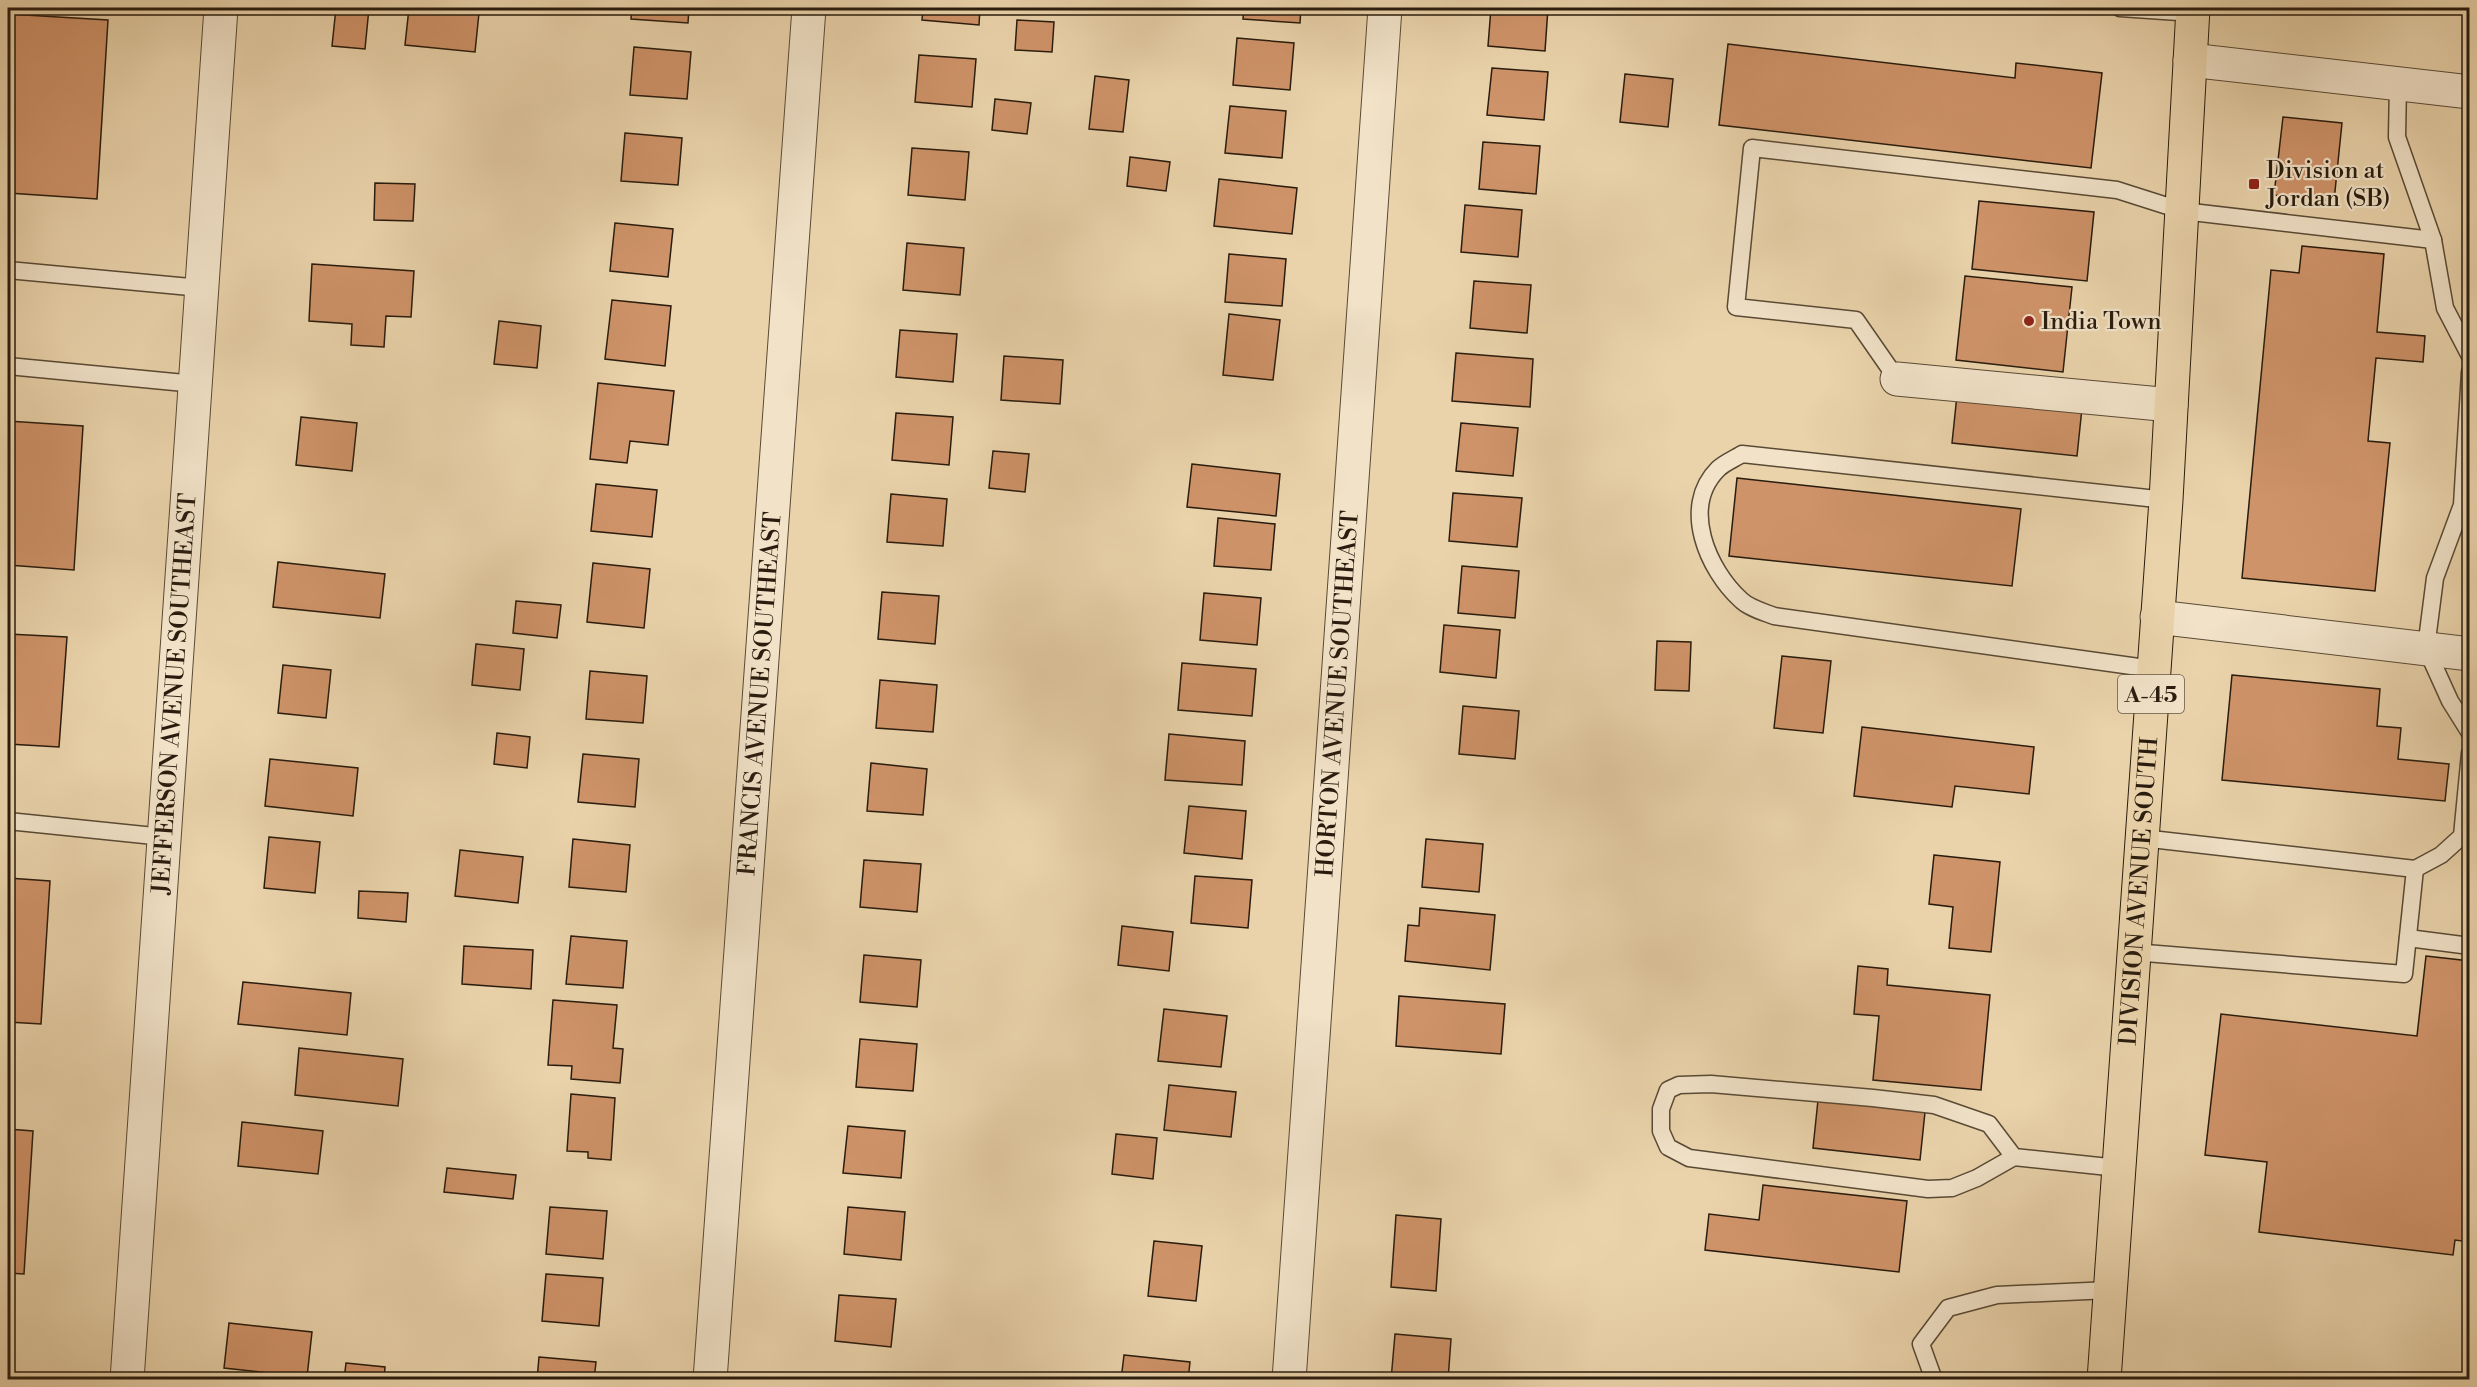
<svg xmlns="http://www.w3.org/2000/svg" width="2477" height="1387" font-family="'Libre Bodoni',serif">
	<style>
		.building { fill: #cf9369; stroke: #291c0e; stroke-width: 1.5 }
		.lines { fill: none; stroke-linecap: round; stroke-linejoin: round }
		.lane-casing { stroke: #594a35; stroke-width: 19 }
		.street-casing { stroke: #594a35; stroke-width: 35 }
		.primary-casing { stroke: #291c0e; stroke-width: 35 }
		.lane { stroke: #f1e2c8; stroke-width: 16 }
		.street { stroke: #f1e2c8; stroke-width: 33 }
		.primary { stroke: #ead3ab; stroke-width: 33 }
		.poi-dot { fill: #8f2418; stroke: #f1e2c8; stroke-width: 2 }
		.labels { text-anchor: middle; stroke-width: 4.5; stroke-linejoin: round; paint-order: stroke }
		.shield { fill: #f1e2c8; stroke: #655746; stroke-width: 1.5 }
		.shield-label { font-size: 22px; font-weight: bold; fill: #291c0e }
		.poi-label { font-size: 24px; fill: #291c0e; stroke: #f1e2c8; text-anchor: start }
		.street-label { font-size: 24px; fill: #291c0e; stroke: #f1e2c8 }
	</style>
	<rect width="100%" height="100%" fill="#ead3ab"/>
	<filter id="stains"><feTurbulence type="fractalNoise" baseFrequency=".00333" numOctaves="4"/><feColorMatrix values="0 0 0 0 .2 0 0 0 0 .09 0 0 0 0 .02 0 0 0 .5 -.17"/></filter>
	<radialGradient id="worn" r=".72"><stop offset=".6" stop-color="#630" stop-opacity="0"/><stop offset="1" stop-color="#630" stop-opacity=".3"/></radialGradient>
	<g class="building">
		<polygon points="336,8 369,8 365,49 332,46"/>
		<polygon points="409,8 479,13 475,52 405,45"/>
		<polygon points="632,8 689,8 688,23 631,19"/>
		<polygon points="923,8 980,8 979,25 922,20"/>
		<polygon points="1244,8 1301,8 1300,23 1243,19"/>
		<polygon points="1491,8 1548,8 1545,51 1488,46"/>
		<polygon points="8,14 108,20 97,199 8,193"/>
		<polygon points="1017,20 1054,22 1052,52 1015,50"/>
		<polygon points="1237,38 1294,43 1290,90 1233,85"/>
		<polygon points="1728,44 2015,78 2016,63 2102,73 2091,168 1719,125"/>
		<polygon points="634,47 691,52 687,99 630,95"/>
		<polygon points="919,55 976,59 972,107 915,102"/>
		<polygon points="1492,68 1548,72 1544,120 1487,115"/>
		<polygon points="1625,74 1673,79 1668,127 1620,122"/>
		<polygon points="1095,76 1129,80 1123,132 1089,129"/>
		<polygon points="995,99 1031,103 1027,134 992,130"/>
		<polygon points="1230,106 1286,111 1282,158 1225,153"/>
		<polygon points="2283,117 2342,123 2334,201 2274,195"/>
		<polygon points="625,133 682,138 678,185 621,181"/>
		<polygon points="1483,142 1540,146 1536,194 1479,189"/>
		<polygon points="912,148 969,152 965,200 908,195"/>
		<polygon points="1130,157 1170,162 1166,191 1127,186"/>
		<polygon points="1219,179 1297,188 1292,234 1214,226"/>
		<polygon points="375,183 415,184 413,221 374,220"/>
		<polygon points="1979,201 2094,212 2087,281 1972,269"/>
		<polygon points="1465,205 1522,210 1518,257 1461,252"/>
		<polygon points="615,223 673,229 668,277 610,271"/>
		<polygon points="907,243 964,248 960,295 903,290"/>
		<polygon points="2302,246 2384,254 2377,332 2425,336 2423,362 2376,358 2368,441 2390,443 2375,591 2242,578 2271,270 2299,273"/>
		<polygon points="1229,254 1286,259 1282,306 1225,302"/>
		<polygon points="312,264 414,271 411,317 386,316 384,347 351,345 352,324 309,321"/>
		<polygon points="1965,276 2072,287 2063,372 1956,360"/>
		<polygon points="1474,281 1531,285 1527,333 1470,328"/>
		<polygon points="612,300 671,306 665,366 605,359"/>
		<polygon points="1229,314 1280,320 1273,380 1223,375"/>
		<polygon points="499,321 541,326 537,368 494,364"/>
		<polygon points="900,330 957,334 953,382 896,377"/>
		<polygon points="1456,353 1533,359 1530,407 1452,401"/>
		<polygon points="1004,356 1063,360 1060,404 1001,400"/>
		<polygon points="598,383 674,391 668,445 630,441 627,463 590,459"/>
		<polygon points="1957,395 2082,408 2077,456 1952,443"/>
		<polygon points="896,413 953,417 949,465 892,460"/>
		<polygon points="301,417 357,423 352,471 296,465"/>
		<polygon points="8,421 83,426 74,570 8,565"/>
		<polygon points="1461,423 1518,428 1513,476 1456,471"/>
		<polygon points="993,451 1029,454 1025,492 989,488"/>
		<polygon points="1192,464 1280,474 1276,516 1187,507"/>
		<polygon points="1737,478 2021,509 2012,586 1729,556"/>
		<polygon points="596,484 657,490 652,537 591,531"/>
		<polygon points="1453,493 1522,498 1517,547 1449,541"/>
		<polygon points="891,494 947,499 943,546 887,542"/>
		<polygon points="1218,518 1275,524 1271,570 1214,566"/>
		<polygon points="278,562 385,574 380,618 273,607"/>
		<polygon points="593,563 650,569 644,628 587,622"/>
		<polygon points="1462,566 1519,571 1515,618 1458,613"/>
		<polygon points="882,592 939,596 935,644 878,639"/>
		<polygon points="1204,593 1261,598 1257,645 1200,640"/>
		<polygon points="516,601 561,605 557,638 513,633"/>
		<polygon points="1444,625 1500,630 1496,678 1440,672"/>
		<polygon points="8,634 67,637 59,747 8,744"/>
		<polygon points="1657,641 1691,642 1689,691 1655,690"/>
		<polygon points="476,644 524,649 520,690 472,685"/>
		<polygon points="1782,656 1831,661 1823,733 1774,728"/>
		<polygon points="1182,663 1256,669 1252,716 1178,710"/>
		<polygon points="283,665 331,670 326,718 278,713"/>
		<polygon points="590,671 647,676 643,723 586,719"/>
		<polygon points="2232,675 2380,689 2377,726 2401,728 2398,759 2449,764 2445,801 2222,780"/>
		<polygon points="880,680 937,685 933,732 876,728"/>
		<polygon points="1463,706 1519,711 1515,759 1459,754"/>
		<polygon points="1862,727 2034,747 2029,794 1955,786 1952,807 1854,796"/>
		<polygon points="497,733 530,737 527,768 494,764"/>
		<polygon points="1169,734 1245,741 1242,785 1165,780"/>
		<polygon points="583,754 639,759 635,807 578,802"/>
		<polygon points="270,759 358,768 353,816 265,806"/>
		<polygon points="871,763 927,769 923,815 867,811"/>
		<polygon points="1189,806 1246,811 1242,859 1184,853"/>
		<polygon points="269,837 320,842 315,893 264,888"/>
		<polygon points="573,839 630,845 626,892 569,887"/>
		<polygon points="1426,839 1483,844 1479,892 1422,887"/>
		<polygon points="460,850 523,857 518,903 455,896"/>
		<polygon points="1934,855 2000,862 1991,952 1949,948 1953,907 1929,904"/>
		<polygon points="864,860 921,864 917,912 860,907"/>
		<polygon points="1195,876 1252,880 1248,928 1191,923"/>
		<polygon points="8,878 50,881 41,1024 8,1022"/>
		<polygon points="359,891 408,893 406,922 358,918"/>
		<polygon points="1420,908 1495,915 1490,970 1405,961 1408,925 1419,926"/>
		<polygon points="1122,926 1173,932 1169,971 1118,965"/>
		<polygon points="571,936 627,941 623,988 566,984"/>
		<polygon points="464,946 533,950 531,989 462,984"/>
		<polygon points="864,955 921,960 917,1007 860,1002"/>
		<polygon points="2426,956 2470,961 2470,1242 2455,1240 2453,1255 2259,1232 2267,1162 2205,1155 2221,1014 2417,1036"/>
		<polygon points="1858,966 1888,969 1887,985 1990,995 1981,1090 1873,1080 1879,1016 1854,1014"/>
		<polygon points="243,982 351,993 347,1035 238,1024"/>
		<polygon points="1399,996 1505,1004 1501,1054 1396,1046"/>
		<polygon points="553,1000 617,1005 613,1048 623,1049 620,1083 571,1079 572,1066 548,1065"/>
		<polygon points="1164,1009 1227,1016 1221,1067 1158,1061"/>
		<polygon points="860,1039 917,1044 913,1091 856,1087"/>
		<polygon points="299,1048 403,1059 398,1106 295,1095"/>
		<polygon points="1169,1085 1236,1092 1231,1137 1164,1130"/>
		<polygon points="571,1094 615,1098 611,1160 588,1158 588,1152 567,1151"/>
		<polygon points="1818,1100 1925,1112 1920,1160 1813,1148"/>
		<polygon points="242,1122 323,1131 318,1174 238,1166"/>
		<polygon points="848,1126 905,1131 901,1178 843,1173"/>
		<polygon points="8,1129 33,1131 24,1274 8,1273"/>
		<polygon points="1116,1134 1157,1138 1153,1179 1112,1174"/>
		<polygon points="447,1168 516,1175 513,1199 444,1192"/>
		<polygon points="1763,1185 1907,1201 1899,1272 1705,1250 1709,1214 1759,1220"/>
		<polygon points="550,1207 607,1211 603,1259 546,1254"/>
		<polygon points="848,1207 905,1212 901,1260 844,1254"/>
		<polygon points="1396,1215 1441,1219 1436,1291 1391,1287"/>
		<polygon points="1154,1241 1202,1246 1196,1301 1148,1296"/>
		<polygon points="546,1274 603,1278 599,1326 542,1321"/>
		<polygon points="839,1295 896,1299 891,1347 835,1341"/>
		<polygon points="229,1323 312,1332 307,1377 224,1368"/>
		<polygon points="1395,1334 1451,1339 1448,1380 1391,1380"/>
		<polygon points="1124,1355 1190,1362 1188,1380 1121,1380"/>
		<polygon points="539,1357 596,1362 594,1380 537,1380"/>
		<polygon points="346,1363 385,1367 384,1380 344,1380"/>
	</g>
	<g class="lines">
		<defs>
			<g id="lane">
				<polyline points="2120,8 2193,13"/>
				<polyline points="2398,84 2397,137 2433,240 2445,308 2470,356"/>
				<polyline points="8,270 201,288"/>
				<polyline points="8,366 195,384"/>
				<polyline points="2470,372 2462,505 2435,578 2426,648 2450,701 2470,733"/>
				<polyline points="1897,379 1856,320 1736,307 1752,148 2117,190 2183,211 2433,240"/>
				<path d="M2153,669l-379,-53c-10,-4 -25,-8 -33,-16 -33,-30 -61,-93 -23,-131 6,-6 16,-10 24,-15l424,46"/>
				<polyline points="8,821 164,837"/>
				<polyline points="2415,869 2441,855 2462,836 2470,753"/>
				<polyline points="2408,938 2470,946"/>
				<polyline points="2133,952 2404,974 2415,869 2142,838"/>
				<polyline points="2014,1157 1989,1124 1934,1105 1873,1098 1711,1084 1679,1085 1668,1090 1661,1109 1661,1131 1668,1147 1689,1158 1928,1189 1952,1188 1977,1178 2014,1157 2118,1168"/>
				<polyline points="1934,1380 1921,1344 1948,1308 1997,1295 2110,1290"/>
			</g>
			<g id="street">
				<polyline points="2190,60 2470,92"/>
				<polyline points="1897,379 2171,405"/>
				<polyline points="2157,617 2470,654"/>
				<path id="s1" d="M127,1380l94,-1372"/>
				<path id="s2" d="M710,1380l99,-1372"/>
				<path id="s3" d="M1289,1380l96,-1372"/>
			</g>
			<g id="primary">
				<path id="s4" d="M2104,1380l62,-880 27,-492"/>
			</g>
		</defs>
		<use href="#lane" class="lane-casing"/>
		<use href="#street" class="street-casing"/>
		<use href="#primary" class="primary-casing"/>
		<use href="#lane" class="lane"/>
		<use href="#street" class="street"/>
		<use href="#primary" class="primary"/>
	</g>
	<g class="poi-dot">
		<rect x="2248" y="178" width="12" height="12" rx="3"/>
		<circle cx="2029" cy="321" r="6"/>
	</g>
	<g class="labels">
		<rect class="shield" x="2118" y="675" width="66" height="38" rx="4.5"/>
		<g class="shield-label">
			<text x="2151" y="702">A-45</text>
		</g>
		<g class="poi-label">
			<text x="2266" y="178">Division at<tspan x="2266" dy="28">Jordan (SB)</tspan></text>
			<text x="2041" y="329">India Town</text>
		</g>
		<g class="street-label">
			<text dy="8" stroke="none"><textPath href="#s3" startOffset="688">HORTON AVENUE SOUTHEAST</textPath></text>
			<text dy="8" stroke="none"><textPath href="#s1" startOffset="688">JEFFERSON AVENUE SOUTHEAST</textPath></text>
			<text dy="8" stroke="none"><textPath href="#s2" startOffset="688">FRANCIS AVENUE SOUTHEAST</textPath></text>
			<text dy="8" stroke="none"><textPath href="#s4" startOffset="490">DIVISION AVENUE SOUTH</textPath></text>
		</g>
	</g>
	<rect width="2477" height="1387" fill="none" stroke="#ead3ab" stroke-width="30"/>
	<rect x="9" y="9" width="2459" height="1369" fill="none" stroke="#291c0e" stroke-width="3"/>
	<rect x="15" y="15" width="2447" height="1357" fill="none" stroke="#291c0e" stroke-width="1.5"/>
	<rect width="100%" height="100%" filter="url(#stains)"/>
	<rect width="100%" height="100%" fill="url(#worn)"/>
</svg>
